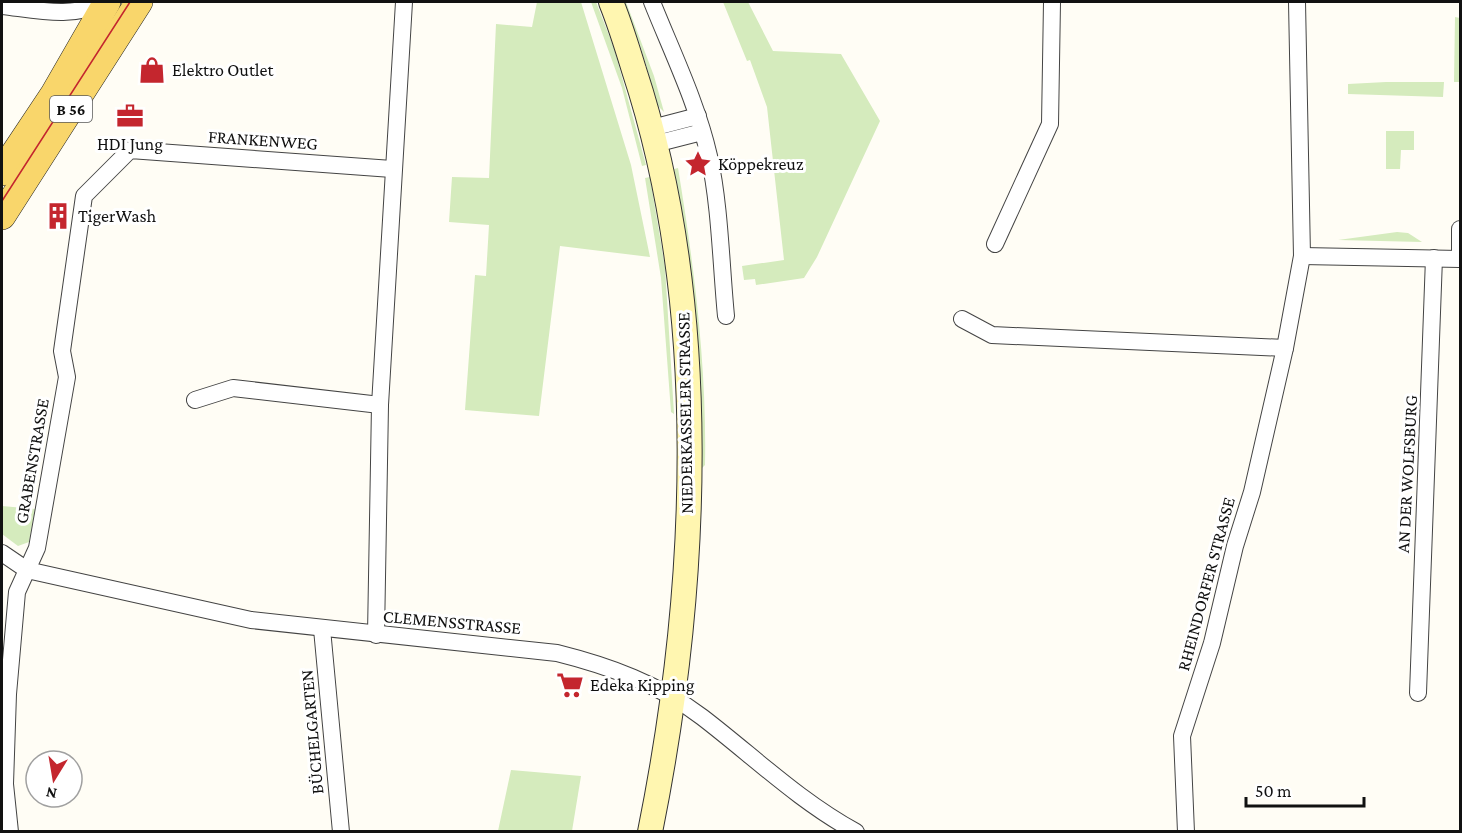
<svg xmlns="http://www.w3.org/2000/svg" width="1462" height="833" font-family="'Crimson Pro',serif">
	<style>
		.green { fill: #d5ebbd }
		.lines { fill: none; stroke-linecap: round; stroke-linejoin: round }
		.minor-casing { stroke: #444; stroke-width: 18 }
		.secondary-casing { stroke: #333; stroke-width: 26 }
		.primary-casing { stroke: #222; stroke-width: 28 }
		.minor { stroke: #fff; stroke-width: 16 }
		.secondary { stroke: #fff6b0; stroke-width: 24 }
		.primary { stroke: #f9d66b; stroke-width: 27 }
		.tram { stroke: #c4262e; stroke-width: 1.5 }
		.labels { text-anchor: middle; stroke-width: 6; stroke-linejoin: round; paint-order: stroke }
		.shield { fill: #fff; stroke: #585858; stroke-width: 1.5 }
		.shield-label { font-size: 16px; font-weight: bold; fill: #111 }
		.poi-label { font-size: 18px; fill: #111; stroke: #fff; text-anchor: start }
		.street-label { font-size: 18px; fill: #111; stroke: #fff }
	</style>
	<rect width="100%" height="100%" fill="#fffdf5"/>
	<g class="green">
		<polygon points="537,2 581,2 631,165 650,257 560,246 539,416 465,410 475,275 486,276 489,225 449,222 452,177 489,178 496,24 532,27"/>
		<polygon points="591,2 596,2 614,48 646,165 642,166 622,88"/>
		<polygon points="622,2 626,2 654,76 664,112 658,106 640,45"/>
		<polygon points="723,2 748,2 773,51 841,54 880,121 817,257 804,278 756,285 755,279 744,280 742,266 784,260 767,107 750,60 747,61"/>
		<polygon points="1455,17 1460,18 1460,82 1454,82"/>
		<polygon points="1386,82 1444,82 1443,97 1348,94 1348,84"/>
		<polygon points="1386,131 1414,131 1414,150 1401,150 1400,169 1386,169"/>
		<path d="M678,168c16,97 29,199 27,297l-3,3c-3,-100 -11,-201 -28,-299z"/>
		<polygon points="650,177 665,267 674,414 671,412 661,278 645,178"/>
		<polygon points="1397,232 1408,233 1422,242 1338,240"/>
		<polygon points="2,506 35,509 29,542 18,546 2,534"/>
		<polygon points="511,770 581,776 572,831 498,831"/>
	</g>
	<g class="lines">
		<defs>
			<g id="minor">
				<path d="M652,2c20,50 45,101 57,154 11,49 12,109 17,160"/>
				<path d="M2,6c35,4 71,13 104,-4"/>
				<polyline points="652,128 698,116"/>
				<polyline points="655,144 702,132"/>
				<polyline points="995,244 1050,124 1052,2"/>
				<polyline points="1302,256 1460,259"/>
				<polyline points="1460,259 1460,229"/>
				<polyline points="962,319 992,335 1285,348"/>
				<polyline points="195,400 233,388 380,405"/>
				<path d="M2,553l25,17 224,50 306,33c52,13 102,31 145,64 51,39 97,84 154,115"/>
				<polyline points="322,629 341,832"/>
				<polyline points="376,635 380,405 404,2"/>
				<polyline points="1418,693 1434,258"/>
				<polyline points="10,832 5,784 8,694 17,592 37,548 67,377 62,351 84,196 130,150 392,169"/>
				<polyline points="1186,832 1182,736 1212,643 1235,546 1252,492 1285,348 1302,256 1297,2"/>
			</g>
			<path id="secondary" d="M611,2c9,22 16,45 23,68 78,237 65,519 16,762"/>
			<g id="primary">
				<polyline points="2,172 54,94 107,2"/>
				<polyline points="2,216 139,2"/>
			</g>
		</defs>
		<use href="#minor" class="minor-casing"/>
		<use href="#secondary" class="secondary-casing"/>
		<use href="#primary" class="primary-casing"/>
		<use href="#minor" class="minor"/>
		<use href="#secondary" class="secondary"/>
		<use href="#primary" class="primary"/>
		<polyline class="tram" points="2,201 130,2"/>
	</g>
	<defs>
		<symbol id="shop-bare" viewBox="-9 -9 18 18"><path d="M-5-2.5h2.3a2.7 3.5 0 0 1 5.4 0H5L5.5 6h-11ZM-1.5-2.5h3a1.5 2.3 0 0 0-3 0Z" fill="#c4262e" stroke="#fff" stroke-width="2.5" paint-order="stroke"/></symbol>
		<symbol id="office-bare" viewBox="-9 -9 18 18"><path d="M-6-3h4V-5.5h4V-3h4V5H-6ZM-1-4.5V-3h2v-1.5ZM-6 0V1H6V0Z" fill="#c4262e" stroke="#fff" stroke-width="2.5" paint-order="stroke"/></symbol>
		<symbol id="sight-bare" viewBox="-9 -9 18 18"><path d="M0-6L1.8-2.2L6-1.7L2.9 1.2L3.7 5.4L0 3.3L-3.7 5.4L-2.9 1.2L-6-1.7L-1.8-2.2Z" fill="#c4262e" stroke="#fff" stroke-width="2.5" paint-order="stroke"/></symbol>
		<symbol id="building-bare" viewBox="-9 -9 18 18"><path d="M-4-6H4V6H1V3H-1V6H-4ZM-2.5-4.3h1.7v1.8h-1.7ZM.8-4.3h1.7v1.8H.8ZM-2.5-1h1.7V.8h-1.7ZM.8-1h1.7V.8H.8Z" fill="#c4262e" stroke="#fff" stroke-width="2.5" paint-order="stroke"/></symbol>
		<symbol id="supermarket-bare" viewBox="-9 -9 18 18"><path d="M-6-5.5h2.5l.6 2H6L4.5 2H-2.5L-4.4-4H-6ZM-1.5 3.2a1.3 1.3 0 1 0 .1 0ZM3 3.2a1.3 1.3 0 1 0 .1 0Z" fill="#c4262e" stroke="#fff" stroke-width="2.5" paint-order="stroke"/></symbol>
	</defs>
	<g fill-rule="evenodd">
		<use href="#shop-bare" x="133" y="51" width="38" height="38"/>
		<use href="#office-bare" x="111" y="97" width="38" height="38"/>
		<use href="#sight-bare" x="679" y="145" width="38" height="38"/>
		<use href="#building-bare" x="39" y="197" width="38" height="38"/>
		<use href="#supermarket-bare" x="551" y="666" width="38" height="38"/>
	</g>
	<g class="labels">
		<rect class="shield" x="50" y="96" width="42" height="26" rx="4.5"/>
		<g class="shield-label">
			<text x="71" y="115">B 56</text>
		</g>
		<g class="poi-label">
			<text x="172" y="76">Elektro Outlet</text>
			<text x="130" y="150" text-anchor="middle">HDI Jung</text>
			<text x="718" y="170">Köppekreuz</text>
			<text x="78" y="222">TigerWash</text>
			<text x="590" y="691">Edeka Kipping</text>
		</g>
		<g class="street-label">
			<text transform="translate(263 140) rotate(4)" y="6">FRANKENWEG</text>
			<text transform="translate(685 413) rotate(-91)" y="6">NIEDERKASSELER STRASSE</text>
			<text transform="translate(32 461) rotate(-80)" y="6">GRABENSTRASSE</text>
			<text transform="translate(1407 474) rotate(-87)" y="6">AN DER WOLFSBURG</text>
			<text transform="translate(1206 584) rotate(-75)" y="6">RHEINDORFER STRASSE</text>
			<text transform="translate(452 622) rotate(5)" y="6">CLEMENSSTRASSE</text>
			<text transform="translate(312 732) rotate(-95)" y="6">BÜCHELGARTEN</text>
		</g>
	</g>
	<rect width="1462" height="833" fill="none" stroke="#111111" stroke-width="6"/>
	<g transform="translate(54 779) rotate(191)"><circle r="28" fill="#ffffff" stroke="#a0a0a0" stroke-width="1.5"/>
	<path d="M0-4.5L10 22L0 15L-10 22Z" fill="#c4262e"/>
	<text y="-9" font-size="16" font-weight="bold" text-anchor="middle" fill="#111111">N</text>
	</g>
	<path d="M1246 797v9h118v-9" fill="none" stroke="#111111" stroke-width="3"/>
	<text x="1255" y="797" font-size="18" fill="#111111" stroke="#ffffff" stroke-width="4.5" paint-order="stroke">50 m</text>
</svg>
